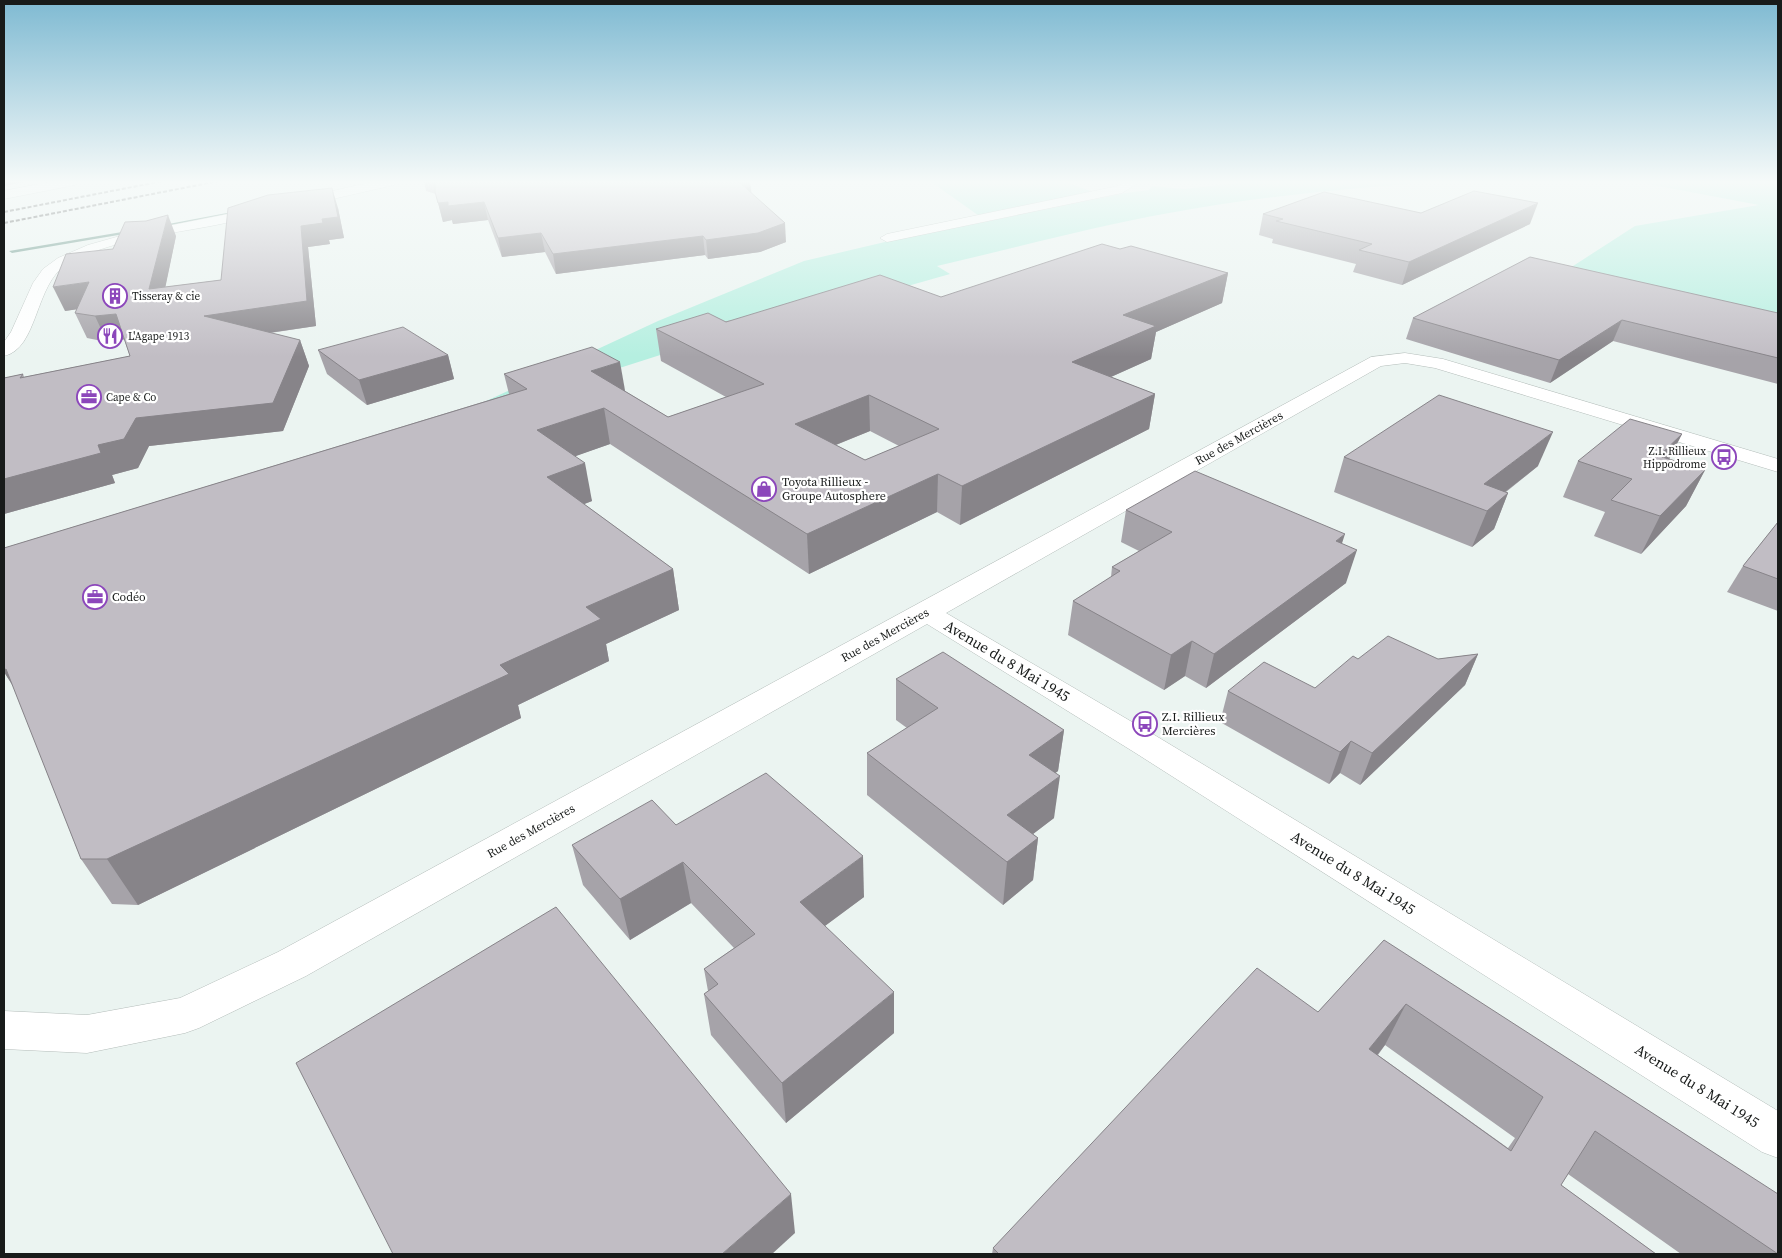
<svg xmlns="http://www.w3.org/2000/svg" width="1782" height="1258" font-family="'Source Serif 4',serif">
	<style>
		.green { fill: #b5efe0 }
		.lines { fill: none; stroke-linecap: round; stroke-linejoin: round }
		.stream { fill: #629184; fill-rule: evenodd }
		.minor-casing { stroke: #b4bdba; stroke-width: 1 }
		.minor { fill: #fff; fill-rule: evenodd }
		.rail { stroke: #373b3a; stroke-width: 2; stroke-dasharray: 4 2; stroke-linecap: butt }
		.wall { fill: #a6a3a9; fill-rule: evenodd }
		.shaded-wall { fill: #878489 }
		.building { fill: #c1bdc4; stroke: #878489; fill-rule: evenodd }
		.labels { text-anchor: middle; stroke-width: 4.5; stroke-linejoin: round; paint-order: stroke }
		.far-poi-label { font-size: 11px; fill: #181b1a; stroke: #fff; text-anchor: start }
		.street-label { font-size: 12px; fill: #181b1a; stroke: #fff }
		.poi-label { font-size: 12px; fill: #181b1a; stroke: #fff; text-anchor: start }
		.near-street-label { font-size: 15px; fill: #181b1a; stroke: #fff }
	</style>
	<rect width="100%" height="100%" fill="#ebf4f1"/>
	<g class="green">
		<polygon points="930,181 1064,181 1093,192 982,218"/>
		<path d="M1255,181h189c-92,7 -184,15 -275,32 -78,14 -154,35 -232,53l13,8 -208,59 -35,7 -225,72 2,-10 174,-81 146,-60 81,-19 241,-49 23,-3 3,-4 32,3z"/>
		<polygon points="1632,181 1778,181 1778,318 1570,268 1635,226 1759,205"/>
	</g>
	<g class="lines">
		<g class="stream">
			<polygon points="232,212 234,214 160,227 158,226"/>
			<polygon points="134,230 136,232 12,253 9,251"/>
		</g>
		<defs>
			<g id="minor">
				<polygon points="56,181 81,181 75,185 4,199 4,191"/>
				<path d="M377,181h23l-6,4c-59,13 -118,28 -178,40 -50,10 -106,14 -150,40 -31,19 -28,84 -62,91v-14l7,-10 22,-49 10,-14 15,-11 30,-13 39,-11 111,-22z"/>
				<polygon points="1126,181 1141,181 1122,193 887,242 880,238 887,234 1118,186"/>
				<polygon points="1405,353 1443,359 1778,459 1778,472 1435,368 1405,363 1381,366 946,613 1156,736 1778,1111 1778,1158 1762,1152 1134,752 927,624 306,976 199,1028 185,1033 87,1053 4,1049 4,1011 87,1015 180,998 278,952 1371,357"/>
			</g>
		</defs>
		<use href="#minor" class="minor-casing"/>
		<use href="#minor" class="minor"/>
		<g class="rail">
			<polyline points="4,212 163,181"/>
			<polyline points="4,223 219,181"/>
		</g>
	</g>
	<g class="wall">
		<polygon points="424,181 750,181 751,193 786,242 760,252 708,259 705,255 556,274 545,252 502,257 488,220 453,224 452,220 443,222 436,194 426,191"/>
		<polygon points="338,208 344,238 329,240 330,244 308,247 316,326 270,333 300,340 309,366 283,431 149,446 138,468 112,475 115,483 4,514 4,378 23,374 24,377 130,356 124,339 107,342 87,338 75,313 77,309 65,311 113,249 176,236 165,287 221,280"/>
		<polygon points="1421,213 1530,224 1402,285 1353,272 1356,264 1272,243 1273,239 1259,235 1263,214"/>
		<path d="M1120,249l108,24 -6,30 -66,29 -5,27 -40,18 44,17 -6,35 -189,96 -23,-13 -128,62 -199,-130 -35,12 17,45 -8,3 89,65 6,41 -73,34 3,17 -91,44 3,13 -383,187 -26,-1 -31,-45 -68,-173 -9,-14v-124l505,-154 -5,-20 121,17 43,26 58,-20 -65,-36 -5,-32 285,-32zM870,431l29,15 -34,14 -29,-15z"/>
		<polygon points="1778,313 1778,384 1613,341 1550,383 1406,339 1413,318"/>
		<polygon points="318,350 448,355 454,379 367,405 327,374"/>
		<polygon points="1682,434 1669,459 1705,470 1686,506 1641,554 1594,536 1605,512 1563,497 1578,461"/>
		<polygon points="1344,457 1538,466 1506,492 1508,493 1494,529 1472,547 1334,492"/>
		<polygon points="1126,510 1342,543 1346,583 1206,688 1185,676 1164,690 1068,635 1073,601 1111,577 1112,567 1139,551 1121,542"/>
		<polygon points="1778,522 1778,611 1727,592 1743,566"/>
		<polygon points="1478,654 1465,685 1360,785 1340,773 1329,784 1220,722 1228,691 1315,688 1358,659 1438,659"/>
		<polygon points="896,679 1064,730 1058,771 1055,773 1054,818 1033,834 1038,838 1033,880 1003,905 867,795 867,753 907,728 896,720"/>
		<polygon points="676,825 864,897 825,926 894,1033 786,1123 711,1035 704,994 708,991 704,969 734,948 691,903 630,940 583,885 572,845"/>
		<path d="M1384,940l394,314h-97l-113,-80 -7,11 95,69h-664l1,-6 325,-236zM1385,1045l130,93 -7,10 -130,-93z"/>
	</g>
	<g class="shaded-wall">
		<polygon points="4,181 30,181 4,186"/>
		<polygon points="738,181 750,181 752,197"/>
		<polygon points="332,188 338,208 344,238 329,240 330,244 308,247 316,326 214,341 204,316 301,226 322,219"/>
		<polygon points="448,202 452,220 443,222 438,203"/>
		<polygon points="484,202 488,220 453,224 448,206"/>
		<polygon points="1538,203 1530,224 1402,285 1409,262"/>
		<polygon points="168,215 176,236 160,313 149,289"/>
		<polygon points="785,223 786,242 760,252 708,259 706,240"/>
		<polygon points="541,233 545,252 502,257 498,238"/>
		<polygon points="703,236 705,255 556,274 553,254"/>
		<polygon points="1228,273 1222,303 1156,332 1151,359 1068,396 1072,362 1123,315"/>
		<polygon points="89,282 100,306 65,311 53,287"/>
		<polygon points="116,314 127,339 107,342 95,316"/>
		<polygon points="1622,320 1613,341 1550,383 1559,360"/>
		<polygon points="300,340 309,366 283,431 149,446 138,468 112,475 115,483 4,514 4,479 136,418"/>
		<polygon points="448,355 454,379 367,405 359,380"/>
		<polygon points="620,362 626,396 591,371"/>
		<polygon points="1155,394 1149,429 960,525 962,486"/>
		<polygon points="869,395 870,431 798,460 795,424"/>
		<polygon points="604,408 610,444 545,467 537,430"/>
		<polygon points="1553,432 1538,466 1483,509 1484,484"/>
		<polygon points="1682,434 1664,469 1659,456"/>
		<polygon points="585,463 592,501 556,515 547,477"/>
		<polygon points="1705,470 1686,506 1641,554 1660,516"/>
		<polygon points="938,474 937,512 809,574 807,534"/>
		<polygon points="1508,493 1494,529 1472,547 1487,511"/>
		<polygon points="1345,534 1335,565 1357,550 1346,583 1206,688 1214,654 1336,541"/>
		<polygon points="673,569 679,610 606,644 609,661 518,705 521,718 138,905 107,859 586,607"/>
		<polygon points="1192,641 1185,676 1164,690 1171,655"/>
		<polygon points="1478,654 1465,685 1360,785 1372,753"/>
		<polygon points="6,669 31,714 4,672 4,670"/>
		<polygon points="1064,730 1058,771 1025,797 1029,755"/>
		<polygon points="1351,741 1340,773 1329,784 1340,752"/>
		<polygon points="1060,776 1054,818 1003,857 1007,815"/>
		<polygon points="1038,838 1033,880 1003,905 1007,862"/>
		<polygon points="863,856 864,897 803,942 800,902"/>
		<polygon points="683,862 691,903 630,940 620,899"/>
		<polygon points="894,992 894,1033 786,1123 782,1083"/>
		<polygon points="1406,1004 1385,1045 1349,1090 1369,1049"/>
		<polygon points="791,1194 795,1233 772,1254 722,1254"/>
	</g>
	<g class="building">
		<polygon points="435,181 741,181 738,181 785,223 758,233 706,240 703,236 553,254 541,233 498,238 484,202 448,206 448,202 438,203 435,192"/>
		<polygon points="332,188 338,217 322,219 323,223 301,226 307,301 204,316 300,340 273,403 136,418 124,439 98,445 101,453 4,479 4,378 23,374 20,378 130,356 116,314 95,316 75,313 89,282 53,287 66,254 113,249 125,222 146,221 168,215 149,289 221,280 228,208 268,195"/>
		<polygon points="1474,191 1538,203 1409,262 1359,250 1372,244 1276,221 1283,219 1263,214 1324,192 1421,213"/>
		<path d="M1102,244l18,5 11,-3 97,27 -105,42 33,11 -84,36 83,32 -193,92 -24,-12 -131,60 -203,-126 -67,22 48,33 -38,14 126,92 -87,38 15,12 -101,46 9,9 -402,185h-26l-75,-190 -2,1v-122l523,-159 -23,-15 88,-27 28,15 -29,9 77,46 96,-33 -108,-55 52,-16 18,9 154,-47 61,22zM869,395l70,34 -74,31 -70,-36z"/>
		<polygon points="1530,257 1778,313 1778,358 1622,320 1559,360 1413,318"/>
		<polygon points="403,327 448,355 359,380 318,350"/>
		<polygon points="1439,395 1553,432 1484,484 1508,493 1487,511 1344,457"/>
		<polygon points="1630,419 1682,434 1659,456 1705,470 1660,516 1611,500 1632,479 1578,461"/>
		<polygon points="1195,471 1345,534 1336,541 1357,550 1214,654 1192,641 1171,655 1073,601 1120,571 1112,567 1172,532 1126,510"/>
		<polygon points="1778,522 1778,579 1743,566"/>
		<polygon points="1388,636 1438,659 1478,654 1372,753 1351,741 1340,752 1228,691 1264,662 1315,688 1353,656 1358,659"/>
		<polygon points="943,652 1064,730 1029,755 1060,776 1007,815 1038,838 1007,862 867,753 938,708 896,679"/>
		<polygon points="766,773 863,856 800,902 894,992 782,1083 704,994 718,984 704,969 755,934 683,862 620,899 572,845 652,800 676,825"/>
		<polygon points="556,907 791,1194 722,1254 393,1254 296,1063"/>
		<path d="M1384,940l394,254v60l-183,-123 -34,54 95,69h-657l-6,-6 264,-280 61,44zM1406,1004l137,93 -32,54 -142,-102z"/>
	</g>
	<linearGradient id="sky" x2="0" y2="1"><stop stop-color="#7fbad2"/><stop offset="0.51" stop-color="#f6faf9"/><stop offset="1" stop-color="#f6faf9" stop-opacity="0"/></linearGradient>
	<rect width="1782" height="357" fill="url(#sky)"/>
	<defs>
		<symbol id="building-ring" viewBox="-11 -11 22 22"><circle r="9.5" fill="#fff" stroke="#8c47bb" stroke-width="1.5"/><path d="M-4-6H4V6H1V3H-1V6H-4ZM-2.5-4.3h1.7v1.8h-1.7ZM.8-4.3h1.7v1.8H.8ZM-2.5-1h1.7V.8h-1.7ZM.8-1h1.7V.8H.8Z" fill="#8c47bb"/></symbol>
		<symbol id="restaurant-ring" viewBox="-11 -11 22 22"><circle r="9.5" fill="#fff" stroke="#8c47bb" stroke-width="1.5"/><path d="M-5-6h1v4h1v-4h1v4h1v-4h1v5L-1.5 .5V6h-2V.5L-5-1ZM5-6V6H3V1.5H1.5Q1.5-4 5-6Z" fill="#8c47bb"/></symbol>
		<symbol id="office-ring" viewBox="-11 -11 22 22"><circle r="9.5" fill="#fff" stroke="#8c47bb" stroke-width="1.5"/><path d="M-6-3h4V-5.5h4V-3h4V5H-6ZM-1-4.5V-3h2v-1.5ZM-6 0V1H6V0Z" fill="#8c47bb"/></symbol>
		<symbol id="bus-ring" viewBox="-11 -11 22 22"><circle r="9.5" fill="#fff" stroke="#8c47bb" stroke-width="1.5"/><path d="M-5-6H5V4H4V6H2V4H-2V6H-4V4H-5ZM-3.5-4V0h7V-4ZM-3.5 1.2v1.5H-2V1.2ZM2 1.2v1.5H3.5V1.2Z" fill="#8c47bb"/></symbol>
		<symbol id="shop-ring" viewBox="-11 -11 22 22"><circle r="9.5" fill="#fff" stroke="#8c47bb" stroke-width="1.5"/><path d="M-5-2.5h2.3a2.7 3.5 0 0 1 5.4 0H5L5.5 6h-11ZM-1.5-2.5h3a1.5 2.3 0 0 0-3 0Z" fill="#8c47bb"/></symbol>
	</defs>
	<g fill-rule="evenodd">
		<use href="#building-ring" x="101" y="282" width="28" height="28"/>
		<use href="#restaurant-ring" x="96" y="322" width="28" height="28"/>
		<use href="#office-ring" x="75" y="383" width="28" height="28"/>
		<use href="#bus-ring" x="1710" y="443" width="28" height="28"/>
		<use href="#shop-ring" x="750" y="475" width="28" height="28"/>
		<use href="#office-ring" x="81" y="583" width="28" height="28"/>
		<use href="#bus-ring" x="1131" y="710" width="28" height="28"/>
	</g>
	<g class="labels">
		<g class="far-poi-label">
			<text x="132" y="300">Tisseray &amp; cie</text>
			<text x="128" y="340">L'Agape 1913</text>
			<text x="106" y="401">Cape &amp; Co</text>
			<text x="1706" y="455" text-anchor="end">Z.I. Rillieux<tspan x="1706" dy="13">Hippodrome</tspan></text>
		</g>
		<g class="street-label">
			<text transform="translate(1239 438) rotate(-29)" y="4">Rue des Mercières</text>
			<text transform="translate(885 635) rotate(-29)" y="4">Rue des Mercières</text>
			<text transform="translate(531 831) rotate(-29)" y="4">Rue des Mercières</text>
		</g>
		<g class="poi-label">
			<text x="782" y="486">Toyota Rillieux -<tspan x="782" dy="14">Groupe Autosphere</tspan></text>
			<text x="112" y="601">Codéo</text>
			<text x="1162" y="721">Z.I. Rillieux<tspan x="1162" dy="14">Mercières</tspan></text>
		</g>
		<g class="near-street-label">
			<text transform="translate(1007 661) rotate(31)" y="5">Avenue du 8 Mai 1945</text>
			<text transform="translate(1353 873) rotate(32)" y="5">Avenue du 8 Mai 1945</text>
			<text transform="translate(1697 1086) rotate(32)" y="5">Avenue du 8 Mai 1945</text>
		</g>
	</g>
	<rect width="1782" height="1258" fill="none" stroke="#181b1a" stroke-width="10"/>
</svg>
